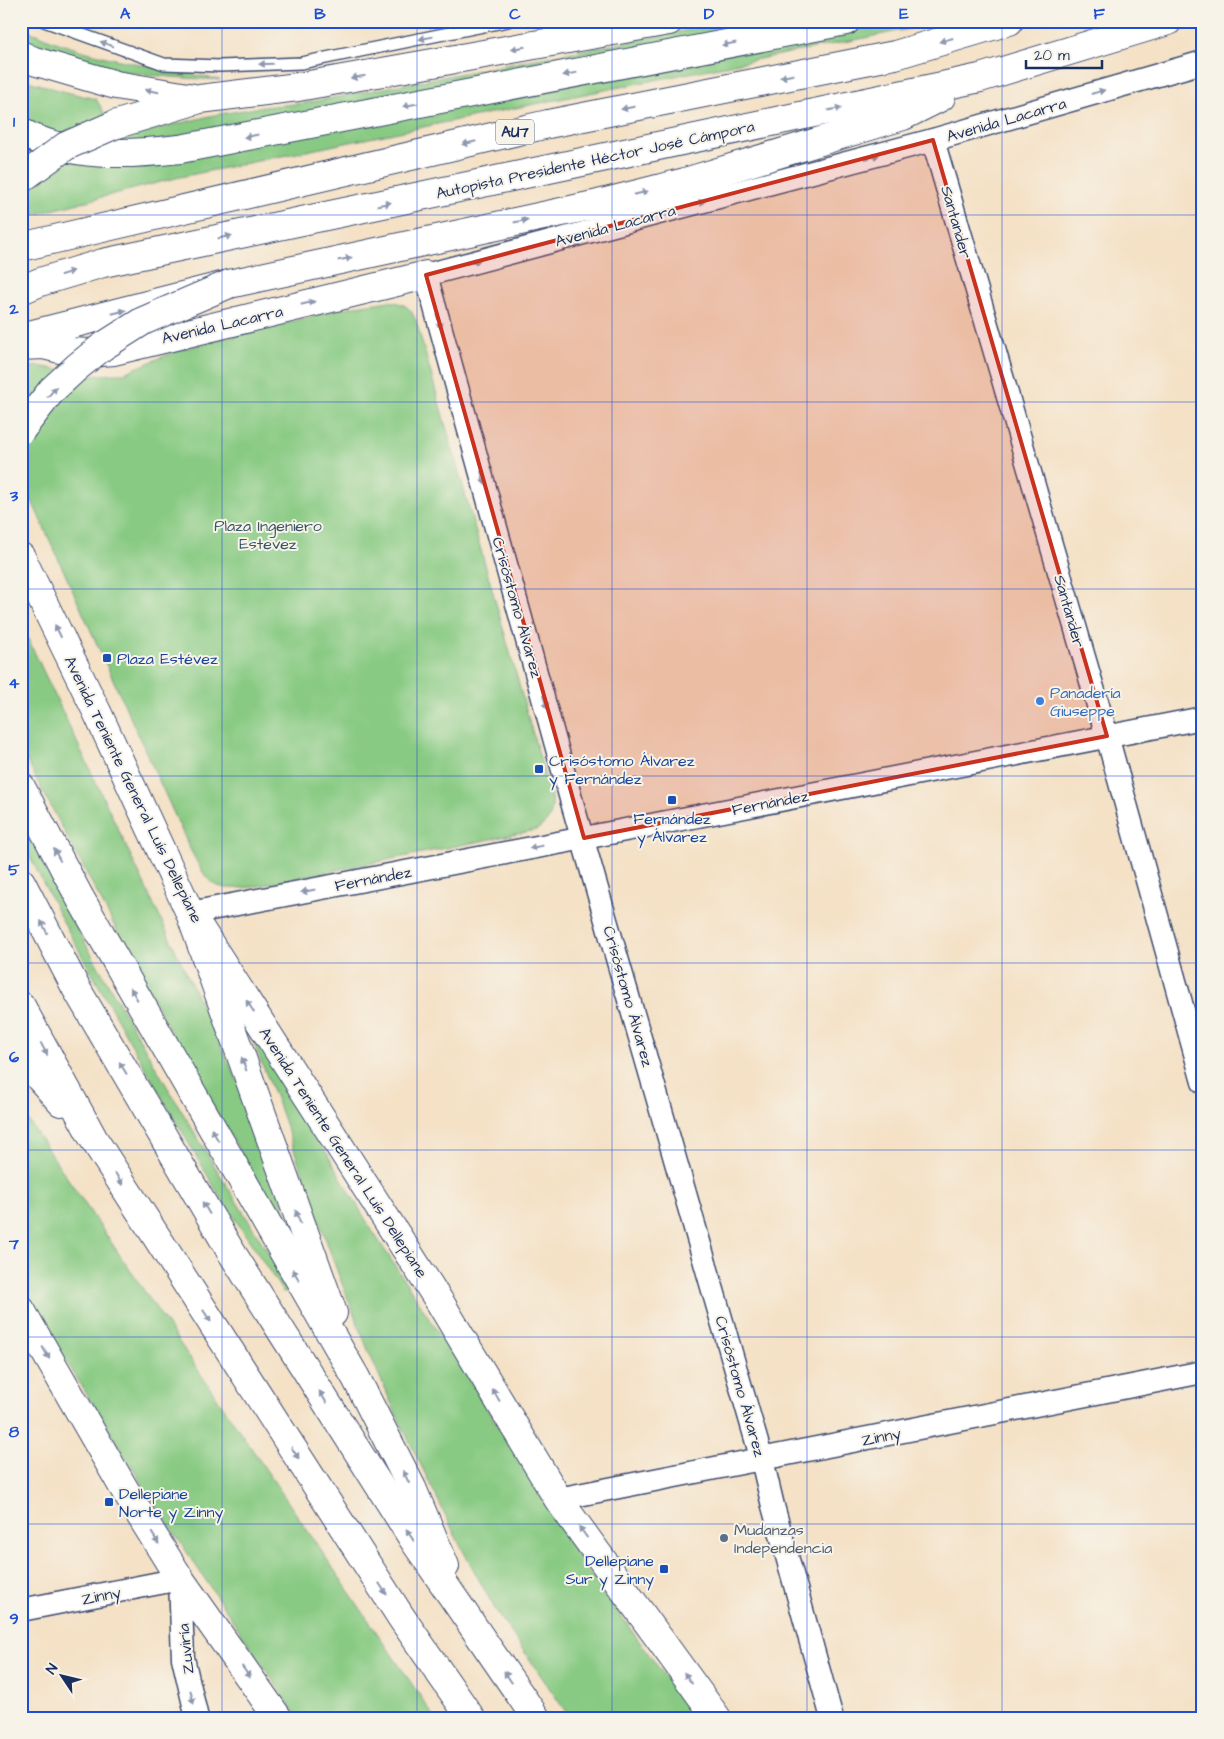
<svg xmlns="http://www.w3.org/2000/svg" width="1224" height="1739" font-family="'Architects Daughter',sans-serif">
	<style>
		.green { fill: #88ca83; stroke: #527c70 }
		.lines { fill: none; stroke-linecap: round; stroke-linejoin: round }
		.lane-casing { stroke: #3c4a6e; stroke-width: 14 }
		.street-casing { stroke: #3c4a6e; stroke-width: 25 }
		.secondary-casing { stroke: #3c4a6e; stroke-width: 30 }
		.highway-casing { stroke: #3c4a6e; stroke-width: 30 }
		.lane { stroke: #fff; stroke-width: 11 }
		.street { stroke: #fff; stroke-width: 22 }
		.secondary { stroke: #fff; stroke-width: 28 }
		.highway { stroke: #fff; stroke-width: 28 }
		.highway-bridge-casing { stroke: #3c4a6e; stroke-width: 30; stroke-linecap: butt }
		.highway-bridge { stroke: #fff; stroke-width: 28 }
		.oneway { fill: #8d97ae }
		.marked { fill: #c8321e; fill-opacity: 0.2; stroke: #c8321e; stroke-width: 4; stroke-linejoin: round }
		.grid { fill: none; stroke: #1d4ed8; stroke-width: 1; stroke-opacity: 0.55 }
		.transit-dot { fill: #1a4fb4; stroke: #f7f3e8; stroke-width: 2 }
		.shop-dot { fill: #3f7fe0; stroke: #f7f3e8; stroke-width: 2 }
		.service-dot { fill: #5c6f8a; stroke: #f7f3e8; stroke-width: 2 }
		.labels { text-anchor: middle; stroke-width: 4; stroke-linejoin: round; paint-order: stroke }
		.shield { fill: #f7f3e8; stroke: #5d6a87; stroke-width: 1 }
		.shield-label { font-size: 15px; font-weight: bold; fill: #1b2f5e }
		.street-label { font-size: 16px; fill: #1b2f5e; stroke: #f7f3e8 }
		.park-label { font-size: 16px; fill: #365667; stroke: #f7f3e8 }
		.transit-label { font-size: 16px; fill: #164399; stroke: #f7f3e8; text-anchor: start }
		.shop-label { font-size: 16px; fill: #366cbe; stroke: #f7f3e8; text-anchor: start }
		.service-label { font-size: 16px; fill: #4e5e75; stroke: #f7f3e8; text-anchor: start }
		.neatline { fill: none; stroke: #1d4ed8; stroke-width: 2 }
		.grid-label { font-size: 16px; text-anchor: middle; font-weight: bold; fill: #1d4ed8 }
	</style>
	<rect width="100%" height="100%" fill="#f7f3e8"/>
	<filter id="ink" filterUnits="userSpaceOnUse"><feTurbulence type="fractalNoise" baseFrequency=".02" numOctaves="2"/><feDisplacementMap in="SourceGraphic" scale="10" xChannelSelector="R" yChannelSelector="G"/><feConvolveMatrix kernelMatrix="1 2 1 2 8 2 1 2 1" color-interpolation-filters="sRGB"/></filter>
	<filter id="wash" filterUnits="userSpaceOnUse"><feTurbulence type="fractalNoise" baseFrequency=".0096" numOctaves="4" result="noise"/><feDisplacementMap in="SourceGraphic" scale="20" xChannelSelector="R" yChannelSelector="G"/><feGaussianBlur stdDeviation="1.12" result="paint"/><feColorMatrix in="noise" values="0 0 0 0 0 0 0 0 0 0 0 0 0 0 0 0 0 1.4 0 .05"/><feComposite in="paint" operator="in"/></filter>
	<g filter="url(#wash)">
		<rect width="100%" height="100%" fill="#f4e1c6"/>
		<g class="green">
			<polygon points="736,21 788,21 139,144 52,133 21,121 21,79 66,92 96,99 119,138 214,115 262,107 306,103"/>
			<polygon points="899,21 936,21 904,30 525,106 180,177 21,218 21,142 61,158 674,63"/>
			<path d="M21,27c63,32 132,38 199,53 -36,-2 -72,-4 -107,-10 -31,-6 -62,-18 -92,-28z"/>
			<path d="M389,301c16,3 21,5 27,20l136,480c1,14 -4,22 -16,29l-283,57c-42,4 -43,-1 -62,-36l-170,-374v-108l17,-3 52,10 34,-3 55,-23 170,-43z"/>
			<polygon points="21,624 254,1116 293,1235 283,1225 181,1051 21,750"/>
			<path d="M21,816c14,26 24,53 38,79 73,135 151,267 234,396l-10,1 -67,-102 -90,-155 -66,-119 -39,-77z"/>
			<polygon points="242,1014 309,1123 373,1232 463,1370 579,1558 695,1718 570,1718 495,1609 459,1543 396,1414 368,1350 336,1268 277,1101"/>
			<polygon points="21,1110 435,1718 298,1718 156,1506 60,1351 21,1284"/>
		</g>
	</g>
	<g filter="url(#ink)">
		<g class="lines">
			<defs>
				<polyline id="lane" points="44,21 164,64 220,66 301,63 508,21"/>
				<g id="street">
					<polyline points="933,140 1107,736 1203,1082"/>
					<polyline points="190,913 584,838 1203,718"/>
					<polyline points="558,1499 1203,1372"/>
					<polyline points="21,1610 180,1579 183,1658 197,1718"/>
					<polyline points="832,1718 773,1506 762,1460 571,799 426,275 933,140 1203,62"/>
				</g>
				<g id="secondary">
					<polyline points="21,346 43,345 72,352 88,353 114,351 426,275"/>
					<polyline points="21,557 97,712 190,913 441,1304 558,1499 717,1718"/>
					<polyline points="21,1310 126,1492 180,1579 278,1718"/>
				</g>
				<g id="highway">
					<polyline points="21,55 34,61 116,85 194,98"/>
					<polyline points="114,125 200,99 298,87 669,21"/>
					<path d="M21,132c48,26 107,23 159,17l666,-128"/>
					<polyline points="21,247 548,124 895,55 1009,21"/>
					<polyline points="21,290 40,282 103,263 980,78 1168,21"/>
					<polyline points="21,337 229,284 594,205 685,182 903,116 941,97"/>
					<polyline points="21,787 80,898 356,1378 412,1488 445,1566"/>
					<polyline points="21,882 76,988 230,1250 415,1542 536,1718"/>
					<polyline points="190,913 333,1313"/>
					<polyline points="21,1006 93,1138 401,1617 471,1718"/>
					<polyline points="21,1057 61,1102"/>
				</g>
			</defs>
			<use href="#lane" class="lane-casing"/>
			<use href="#street" class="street-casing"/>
			<use href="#secondary" class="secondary-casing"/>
			<use href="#highway" class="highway-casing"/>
			<use href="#lane" class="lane"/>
			<use href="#street" class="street"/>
			<use href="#secondary" class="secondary"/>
			<use href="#highway" class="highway"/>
			<defs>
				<g id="highway-bridge">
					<polyline points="21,179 66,146 114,125"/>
					<polyline points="21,430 52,390 77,367 102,347 143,321 229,284"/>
				</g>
			</defs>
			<use href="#highway-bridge" class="highway-bridge-casing"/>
			<use href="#highway-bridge" class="highway-bridge"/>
		</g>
		<defs><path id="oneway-solid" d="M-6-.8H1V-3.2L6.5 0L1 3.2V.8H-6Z" transform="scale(1.25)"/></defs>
		<g class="oneway">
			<use href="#oneway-solid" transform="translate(426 38) rotate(169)"/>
			<use href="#oneway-solid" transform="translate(946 40) rotate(164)"/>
			<use href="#oneway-solid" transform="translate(107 44) rotate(-160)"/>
			<use href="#oneway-solid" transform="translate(729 44) rotate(169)"/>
			<use href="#oneway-solid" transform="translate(518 48) rotate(170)"/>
			<use href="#oneway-solid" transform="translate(266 64) rotate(178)"/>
			<use href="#oneway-solid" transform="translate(570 74) rotate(169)"/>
			<use href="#oneway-solid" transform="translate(787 76) rotate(169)"/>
			<use href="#oneway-solid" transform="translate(358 77) rotate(170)"/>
			<use href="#oneway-solid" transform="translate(152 91) rotate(-170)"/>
			<use href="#oneway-solid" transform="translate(1098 92) rotate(-16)"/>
			<use href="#oneway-solid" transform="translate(410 105) rotate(169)"/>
			<use href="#oneway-solid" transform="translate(628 108) rotate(169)"/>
			<use href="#oneway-solid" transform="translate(835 109) rotate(-12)"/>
			<use href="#oneway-solid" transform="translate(251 136) rotate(169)"/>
			<use href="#oneway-solid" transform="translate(469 143) rotate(167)"/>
			<use href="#oneway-solid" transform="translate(872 157) rotate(-15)"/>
			<use href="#oneway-solid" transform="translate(641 193) rotate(-14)"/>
			<use href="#oneway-solid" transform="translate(698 203) rotate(-15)"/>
			<use href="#oneway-solid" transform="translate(384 204) rotate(-12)"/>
			<use href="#oneway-solid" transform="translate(521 221) rotate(-12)"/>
			<use href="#oneway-solid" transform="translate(225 237) rotate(-12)"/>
			<use href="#oneway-solid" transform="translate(345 259) rotate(-12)"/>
			<use href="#oneway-solid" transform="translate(473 262) rotate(-15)"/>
			<use href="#oneway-solid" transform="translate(67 273) rotate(-17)"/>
			<use href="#oneway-solid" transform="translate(308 303) rotate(-13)"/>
			<use href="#oneway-solid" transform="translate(119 312) rotate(-14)"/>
			<use href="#oneway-solid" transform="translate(439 322) rotate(74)"/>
			<use href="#oneway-solid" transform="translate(52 392) rotate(-49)"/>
			<use href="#oneway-solid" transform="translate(483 478) rotate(74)"/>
			<use href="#oneway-solid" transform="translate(58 631) rotate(-116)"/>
			<use href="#oneway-solid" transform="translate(545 702) rotate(74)"/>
			<use href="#oneway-solid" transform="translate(536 847) rotate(169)"/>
			<use href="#oneway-solid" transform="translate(57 855) rotate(-118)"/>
			<use href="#oneway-solid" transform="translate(308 891) rotate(169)"/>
			<use href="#oneway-solid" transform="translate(44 927) rotate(-117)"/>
			<use href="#oneway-solid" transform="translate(134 994) rotate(-120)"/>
			<use href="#oneway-solid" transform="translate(250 1006) rotate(-123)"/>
			<use href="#oneway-solid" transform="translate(44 1049) rotate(62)"/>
			<use href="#oneway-solid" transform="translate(244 1064) rotate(-110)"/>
			<use href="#oneway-solid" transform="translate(123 1068) rotate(-121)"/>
			<use href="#oneway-solid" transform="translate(215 1135) rotate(-120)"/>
			<use href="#oneway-solid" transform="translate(119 1179) rotate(58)"/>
			<use href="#oneway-solid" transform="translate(206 1208) rotate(-121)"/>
			<use href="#oneway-solid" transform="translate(298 1217) rotate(-110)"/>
			<use href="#oneway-solid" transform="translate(296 1275) rotate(-120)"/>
			<use href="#oneway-solid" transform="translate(207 1316) rotate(57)"/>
			<use href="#oneway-solid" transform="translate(46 1353) rotate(60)"/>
			<use href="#oneway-solid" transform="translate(496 1395) rotate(-121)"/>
			<use href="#oneway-solid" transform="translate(323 1397) rotate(-122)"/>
			<use href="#oneway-solid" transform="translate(295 1453) rotate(57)"/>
			<use href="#oneway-solid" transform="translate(406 1477) rotate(-117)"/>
			<use href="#oneway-solid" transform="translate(583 1532) rotate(-126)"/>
			<use href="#oneway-solid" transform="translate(410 1535) rotate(-122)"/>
			<use href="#oneway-solid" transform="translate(155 1538) rotate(58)"/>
			<use href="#oneway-solid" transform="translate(383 1589) rotate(57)"/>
			<use href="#oneway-solid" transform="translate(246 1672) rotate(55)"/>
			<use href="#oneway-solid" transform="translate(508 1677) rotate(-124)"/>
			<use href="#oneway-solid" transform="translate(688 1678) rotate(-126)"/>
			<use href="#oneway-solid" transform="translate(192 1697) rotate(77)"/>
		</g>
	</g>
	<path class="marked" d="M933,140l174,596 -523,102 -158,-563z"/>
	<path class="grid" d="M222,21v1697M417,21v1697M612,21v1697M807,21v1697M1002,21v1697M21,215h1182M21,402h1182M21,589h1182M21,776h1182M21,963h1182M21,1150h1182M21,1337h1182M21,1524h1182"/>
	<g class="transit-dot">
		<rect x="102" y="653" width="10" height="10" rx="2.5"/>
		<rect x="534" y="764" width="10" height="10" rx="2.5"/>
		<rect x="667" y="795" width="10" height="10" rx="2.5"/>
		<rect x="104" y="1497" width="10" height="10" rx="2.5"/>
		<rect x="659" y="1564" width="10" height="10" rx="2.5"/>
	</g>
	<circle class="shop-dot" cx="1040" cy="701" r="5"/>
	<circle class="service-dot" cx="724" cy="1538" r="5"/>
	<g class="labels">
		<rect class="shield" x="496" y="119.5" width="38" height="25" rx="4"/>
		<g class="shield-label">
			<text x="515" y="137">AU7</text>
		</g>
		<g class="street-label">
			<text transform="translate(1006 119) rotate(-16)" y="6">Avenida Lacarra</text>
			<text transform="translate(595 159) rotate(-12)" y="6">Autopista Presidente Héctor José Cámpora</text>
			<text transform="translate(957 222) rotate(74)" y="6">Santander</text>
			<text transform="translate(615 225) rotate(-15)" y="6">Avenida Lacarra</text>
			<text transform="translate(222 324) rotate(-13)" y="6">Avenida Lacarra</text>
			<text transform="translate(518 607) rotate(74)" y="6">Crisóstomo Álvarez</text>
			<text transform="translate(1070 611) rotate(74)" y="6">Santander</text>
			<text transform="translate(134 789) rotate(64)" y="6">Avenida Teniente General Luís Dellepiane</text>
			<text transform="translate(770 802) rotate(-11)" y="6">Fernández</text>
			<text transform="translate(373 878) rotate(-11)" y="6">Fernández</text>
			<text transform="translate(629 996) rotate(74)" y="6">Crisóstomo Álvarez</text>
			<text transform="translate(344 1152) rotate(57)" y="6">Avenida Teniente General Luís Dellepiane</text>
			<text transform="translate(741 1386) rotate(74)" y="6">Crisóstomo Álvarez</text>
			<text transform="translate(881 1436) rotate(-11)" y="6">Zinny</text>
			<text transform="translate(101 1595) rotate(-11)" y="6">Zinny</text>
			<text transform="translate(185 1649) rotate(-96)" y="6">Zuviría</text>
		</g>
		<g class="park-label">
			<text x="268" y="531">Plaza Ingeniero<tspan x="268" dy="18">Estevez</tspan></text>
		</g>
		<g class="transit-label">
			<text x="117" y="664">Plaza Estévez</text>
			<text x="549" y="766">Crisóstomo Álvarez<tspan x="549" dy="18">y Fernández</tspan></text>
			<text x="672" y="824" text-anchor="middle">Fernández<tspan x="672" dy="18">y Álvarez</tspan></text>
			<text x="119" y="1499">Dellepiane<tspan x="119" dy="18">Norte y Zinny</tspan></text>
			<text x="654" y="1566" text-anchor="end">Dellepiane<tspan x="654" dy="18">Sur y Zinny</tspan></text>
		</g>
		<g class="shop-label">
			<text x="1050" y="698">Panadería<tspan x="1050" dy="18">Giuseppe</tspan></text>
		</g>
		<g class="service-label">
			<text x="734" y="1535">Mudanzas<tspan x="734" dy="18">Independencia</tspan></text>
		</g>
	</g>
	<rect width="1224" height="1739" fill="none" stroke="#f7f3e8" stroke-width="55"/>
	<g transform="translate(62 1676) rotate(305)" stroke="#f7f3e8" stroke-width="4" paint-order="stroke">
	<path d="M0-4L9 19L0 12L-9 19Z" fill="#1b2f5e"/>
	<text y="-8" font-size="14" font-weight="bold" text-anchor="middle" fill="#1b2f5e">N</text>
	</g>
	<path d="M1026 60v8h76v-8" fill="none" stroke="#1b2f5e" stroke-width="2.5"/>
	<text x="1034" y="60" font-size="15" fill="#1b2f5e" stroke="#f7f3e8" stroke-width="4" paint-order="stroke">20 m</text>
	<rect x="28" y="28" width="1168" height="1684" class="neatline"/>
	<g class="grid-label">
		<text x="125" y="19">A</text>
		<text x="320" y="19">B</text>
		<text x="515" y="19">C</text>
		<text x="709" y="19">D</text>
		<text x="904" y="19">E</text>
		<text x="1099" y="19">F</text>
		<text x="14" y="127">1</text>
		<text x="14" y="314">2</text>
		<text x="14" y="501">3</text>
		<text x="14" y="688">4</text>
		<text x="14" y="875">5</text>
		<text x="14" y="1062">6</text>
		<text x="14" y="1249">7</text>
		<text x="14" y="1437">8</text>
		<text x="14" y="1624">9</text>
	</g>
</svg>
